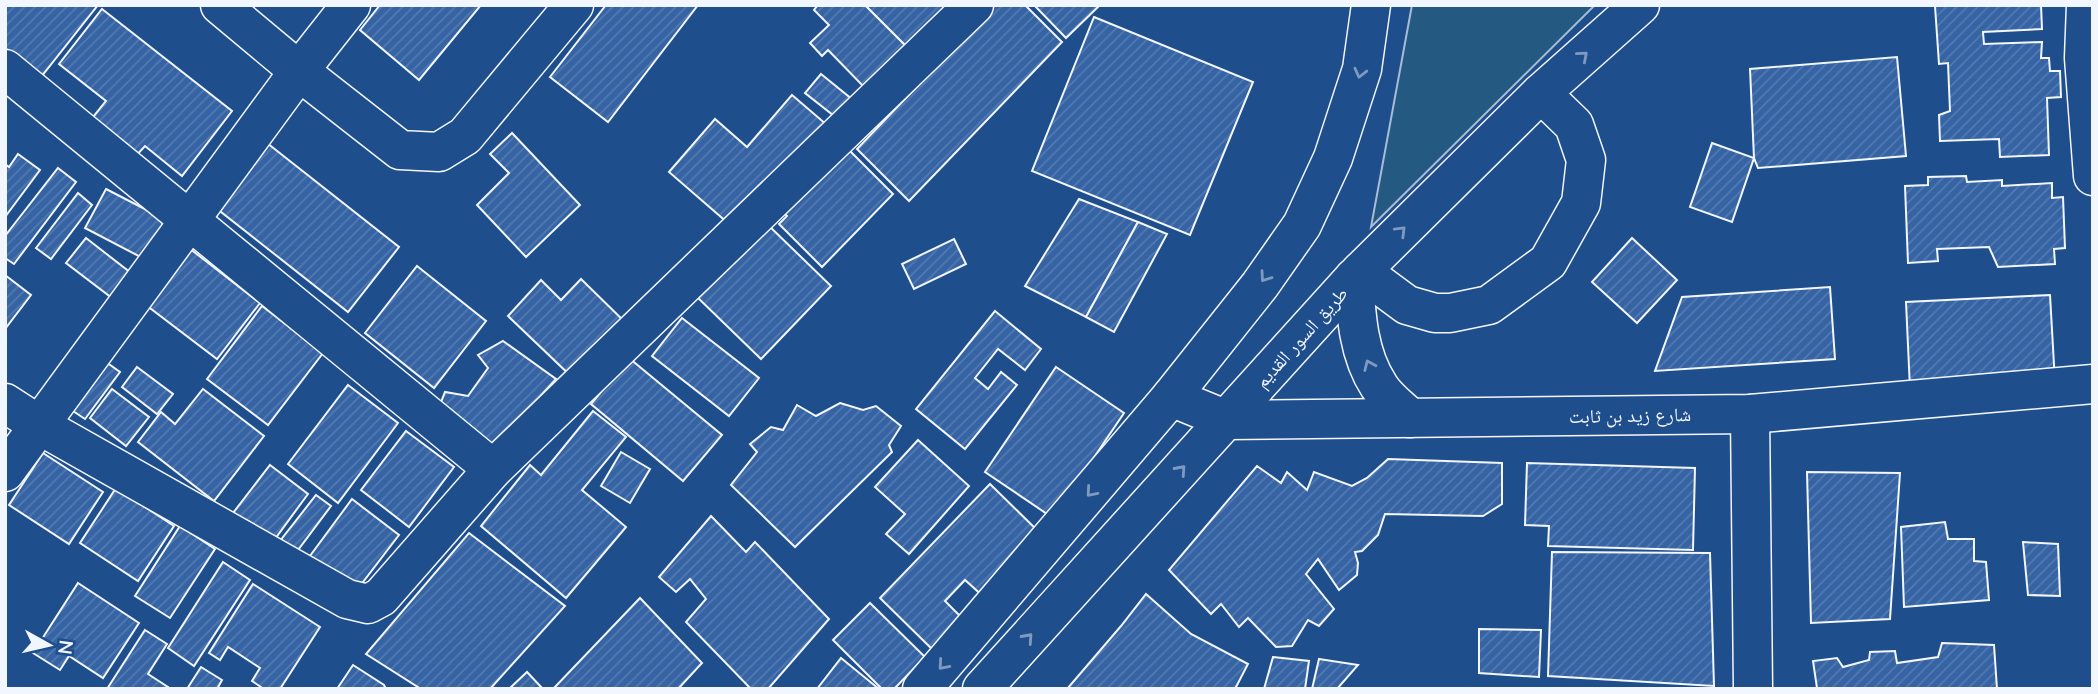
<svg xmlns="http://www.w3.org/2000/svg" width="2098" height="694" font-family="Mulish,'Noto Naskh Arabic',sans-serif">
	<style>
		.grass { fill: #245a82; stroke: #a8bbd7; stroke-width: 2 }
		.building { fill: url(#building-hatch); stroke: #f2f6ff; stroke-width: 2 }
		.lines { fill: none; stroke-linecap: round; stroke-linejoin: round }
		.minor-casing { stroke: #f2f6ff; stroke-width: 41 }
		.major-casing { stroke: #f2f6ff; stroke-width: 41 }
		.minor { stroke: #1f4e8c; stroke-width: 38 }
		.major { stroke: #1f4e8c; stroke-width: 38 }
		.oneway { stroke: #7e9ac0 }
		.labels { text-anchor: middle; stroke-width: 5; stroke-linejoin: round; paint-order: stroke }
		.street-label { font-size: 19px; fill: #f2f6ff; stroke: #1f4e8c }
	</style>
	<defs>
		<pattern id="building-hatch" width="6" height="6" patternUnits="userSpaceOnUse" patternTransform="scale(1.75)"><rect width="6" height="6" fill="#3563a3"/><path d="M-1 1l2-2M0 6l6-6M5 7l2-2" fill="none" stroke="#537ab1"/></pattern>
	</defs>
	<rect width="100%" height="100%" fill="#1f4e8c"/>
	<polygon class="grass" points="1412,5 1595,5 1371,227"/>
	<g class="building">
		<polygon points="5,5 98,5 41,77 5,48"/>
		<polygon points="380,5 481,5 419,80 360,30"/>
		<polygon points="606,5 698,5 608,122 550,77"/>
		<polygon points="818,5 865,5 908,48 863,86 828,50 822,56 810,43 829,25 814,10"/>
		<polygon points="865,5 950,5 908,48"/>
		<polygon points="995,5 1025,5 1062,42 909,201 857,149"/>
		<polygon points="1034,5 1100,5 1066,38"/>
		<polygon points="1958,5 2041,5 2042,29 1983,32 1984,44 2042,42 2041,58 2049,58 2050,71 2060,71 2061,97 2047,98 2049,155 2000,157 1999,139 1940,141 1939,115 1950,111 1948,63 1939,64 1935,6"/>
		<polygon points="102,9 232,111 182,176 145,146 134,158 89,122 106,101 59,64"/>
		<polygon points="1094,17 1253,82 1190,235 1032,171"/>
		<polygon points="1897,57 1906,156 1758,168 1754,158 1750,69"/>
		<polygon points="821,74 853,100 838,119 805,93"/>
		<polygon points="792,95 827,125 736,230 669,172 715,119 747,147"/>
		<polygon points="512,133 580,205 526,257 477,205 509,173 490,154"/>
		<polygon points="267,143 399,247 348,312 216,208"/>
		<polygon points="842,143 893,194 822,267 779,224 787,216 779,207"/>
		<polygon points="1712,143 1754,158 1732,222 1690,207"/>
		<polygon points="18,154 40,170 5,217 5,164 9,167"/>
		<polygon points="58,168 76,182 14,264 5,258 5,236"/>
		<polygon points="1966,176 1967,182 2002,180 2002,186 2052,183 2052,198 2063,197 2065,248 2054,249 2055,264 1998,267 1989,247 1937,249 1938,261 1908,263 1905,186 1928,185 1928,177"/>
		<polygon points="106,189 174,224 154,264 85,228"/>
		<polygon points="78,193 92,205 51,259 36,248"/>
		<polygon points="1079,199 1138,222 1086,317 1025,286"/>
		<polygon points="1138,222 1167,234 1114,332 1086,317"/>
		<polygon points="766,223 831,286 761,359 696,296"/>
		<polygon points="86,238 131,273 112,298 66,263"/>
		<polygon points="1632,238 1677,280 1637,323 1592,282"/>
		<polygon points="954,239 966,264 914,289 902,264"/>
		<polygon points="189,248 260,303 217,359 146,305"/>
		<polygon points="417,266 486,321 434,388 365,333"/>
		<polygon points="5,275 31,295 5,329"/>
		<polygon points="581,279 628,325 575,380 508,316 541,280 561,300"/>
		<polygon points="1830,287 1835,359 1655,371 1682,297"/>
		<polygon points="2050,295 2055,382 1910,389 1906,302"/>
		<polygon points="262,306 323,353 268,425 207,379"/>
		<polygon points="995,311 1041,349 1025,370 998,349 975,378 988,389 1001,372 1017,385 965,449 916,409"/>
		<polygon points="682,318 759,378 729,416 652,356"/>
		<polygon points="503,341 556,379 490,452 438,410 445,392 468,396 488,368 478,355"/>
		<polygon points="629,358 722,435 683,481 591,404"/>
		<polygon points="106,362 120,372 85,419 70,409"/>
		<polygon points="137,367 173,394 157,414 122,387"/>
		<polygon points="1056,367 1124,413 1053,518 985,472"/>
		<polygon points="348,385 398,423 338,503 288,464"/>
		<polygon points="112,389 149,417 126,446 90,418"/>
		<polygon points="203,389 264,436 214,501 138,442 161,412 175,424"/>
		<polygon points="840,403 863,410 876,406 901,426 889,445 892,452 795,547 731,485 757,452 750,444 771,427 783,430 797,405 816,416"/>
		<polygon points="593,411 626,437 582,490 626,527 566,598 481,526 530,465 541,475"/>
		<polygon points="406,431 454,467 409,527 361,490"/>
		<polygon points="918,440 969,486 909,554 886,534 905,514 875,487"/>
		<polygon points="621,452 650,469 630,503 601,486"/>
		<polygon points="43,453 103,492 69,544 9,505"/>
		<polygon points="1388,459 1502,463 1502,504 1483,516 1385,514 1378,535 1362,551 1355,552 1358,563 1357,575 1339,590 1318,559 1306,574 1334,609 1319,626 1308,620 1292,646 1276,647 1248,618 1239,627 1221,604 1211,614 1169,570 1257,466 1281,483 1287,472 1307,490 1314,472 1352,486 1367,478"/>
		<polygon points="1527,463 1695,468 1693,550 1548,546 1549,526 1525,525"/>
		<polygon points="270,465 308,494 272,543 233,513"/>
		<polygon points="1807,472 1900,473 1890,619 1811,623"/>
		<polygon points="990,484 1043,536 984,597 965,580 945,601 965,621 935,652 880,598"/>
		<polygon points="116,488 174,526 138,581 80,543"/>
		<polygon points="316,495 331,506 292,558 276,546"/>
		<polygon points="352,499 399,535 353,595 307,560"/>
		<polygon points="711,516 746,552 755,542 829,619 768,689 751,689 686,622 706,599 690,579 676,592 659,577"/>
		<polygon points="1945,522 1948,539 1974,539 1974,561 1986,562 1989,600 1904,607 1901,527"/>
		<polygon points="180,526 215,549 170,618 135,596"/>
		<polygon points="469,533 565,606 490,689 421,689 366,654"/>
		<polygon points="2023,542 2058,544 2060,596 2028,595"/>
		<polygon points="1552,552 1710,553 1714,686 1548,676"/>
		<polygon points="223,562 250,580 194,666 168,648"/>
		<polygon points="78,583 139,623 103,678 69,656 60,670 33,653"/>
		<polygon points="253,584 320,627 280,689 264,689 252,681 260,668 228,647 220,660 209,653"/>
		<polygon points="1146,594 1191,634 1248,664 1235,689 1067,689 1121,626"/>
		<polygon points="640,598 702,663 678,689 553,689"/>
		<polygon points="870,603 925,657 894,689 882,689 833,640"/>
		<polygon points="1479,629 1541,630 1539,677 1479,673"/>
		<polygon points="145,630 167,644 148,674 171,689 107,689"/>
		<polygon points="1942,643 1994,645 1997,689 1812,689 1817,688 1813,661 1837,658 1843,667 1869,660 1870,652 1895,651 1897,663 1938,657"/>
		<polygon points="1273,657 1309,661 1305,689 1264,689"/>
		<polygon points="841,658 879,689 817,689"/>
		<polygon points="1319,659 1358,665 1337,689 1312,689"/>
		<polygon points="353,665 384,685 386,689 337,689"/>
		<polygon points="201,667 222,680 217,689 187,689"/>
		<polygon points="527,672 543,689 509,689"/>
	</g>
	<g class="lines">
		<defs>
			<g id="minor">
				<polyline points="220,5 299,71 400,150 439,152 465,136 574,5"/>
				<polyline points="2086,5 2084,58 2093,176"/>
				<polyline points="5,69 493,469"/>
				<polyline points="1361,271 1407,305 1435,313 1450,313 1489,305 1548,262 1581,203 1586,160 1574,125 1541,93"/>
				<polyline points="1171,397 1227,420 1750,414 2093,384"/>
				<polyline points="5,403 39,425 347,599 368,604 381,597 493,469 974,5"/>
				<polyline points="1750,414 1753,689"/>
				<polyline points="5,472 299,71 351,5"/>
			</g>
			<g id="major">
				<path d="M1354,278c2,37 4,76 25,108 7,12 21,22 31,32"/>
				<polyline points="922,689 1171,397 1260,285 1302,225 1333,158 1362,69 1371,5"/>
				<polyline points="982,689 1354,278 1541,93 1640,5"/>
			</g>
		</defs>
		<use href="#minor" class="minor-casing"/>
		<use href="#major" class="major-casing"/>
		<use href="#minor" class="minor"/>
		<use href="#major" class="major"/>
	</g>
	<defs><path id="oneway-chevron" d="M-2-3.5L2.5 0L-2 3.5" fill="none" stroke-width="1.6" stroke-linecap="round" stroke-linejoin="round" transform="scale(1.75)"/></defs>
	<g class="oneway">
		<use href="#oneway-chevron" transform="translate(1583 56) rotate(-41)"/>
		<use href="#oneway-chevron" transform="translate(1360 73) rotate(104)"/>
		<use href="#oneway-chevron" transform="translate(1401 231) rotate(-45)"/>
		<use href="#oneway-chevron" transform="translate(1265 277) rotate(125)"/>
		<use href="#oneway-chevron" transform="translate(1369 365) rotate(-114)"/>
		<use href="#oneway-chevron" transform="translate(1181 470) rotate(-48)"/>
		<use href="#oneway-chevron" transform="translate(1091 492) rotate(131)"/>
		<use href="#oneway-chevron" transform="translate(1028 638) rotate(-48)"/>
		<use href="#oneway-chevron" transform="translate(943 665) rotate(131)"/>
	</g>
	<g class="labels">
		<g class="street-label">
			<text transform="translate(1301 337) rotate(-48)" y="7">طريق السور القديم</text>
			<text transform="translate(1630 415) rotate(-1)" y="7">شارع زيد بن ثابت</text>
		</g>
	</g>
	<rect width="2098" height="694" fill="none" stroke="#f2f6ff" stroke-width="14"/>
	<g transform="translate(49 645) rotate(98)" stroke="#1f4e8c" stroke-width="5" paint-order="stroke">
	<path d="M0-5L12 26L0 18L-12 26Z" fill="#f2f6ff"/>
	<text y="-10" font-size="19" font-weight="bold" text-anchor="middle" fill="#f2f6ff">N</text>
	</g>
</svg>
